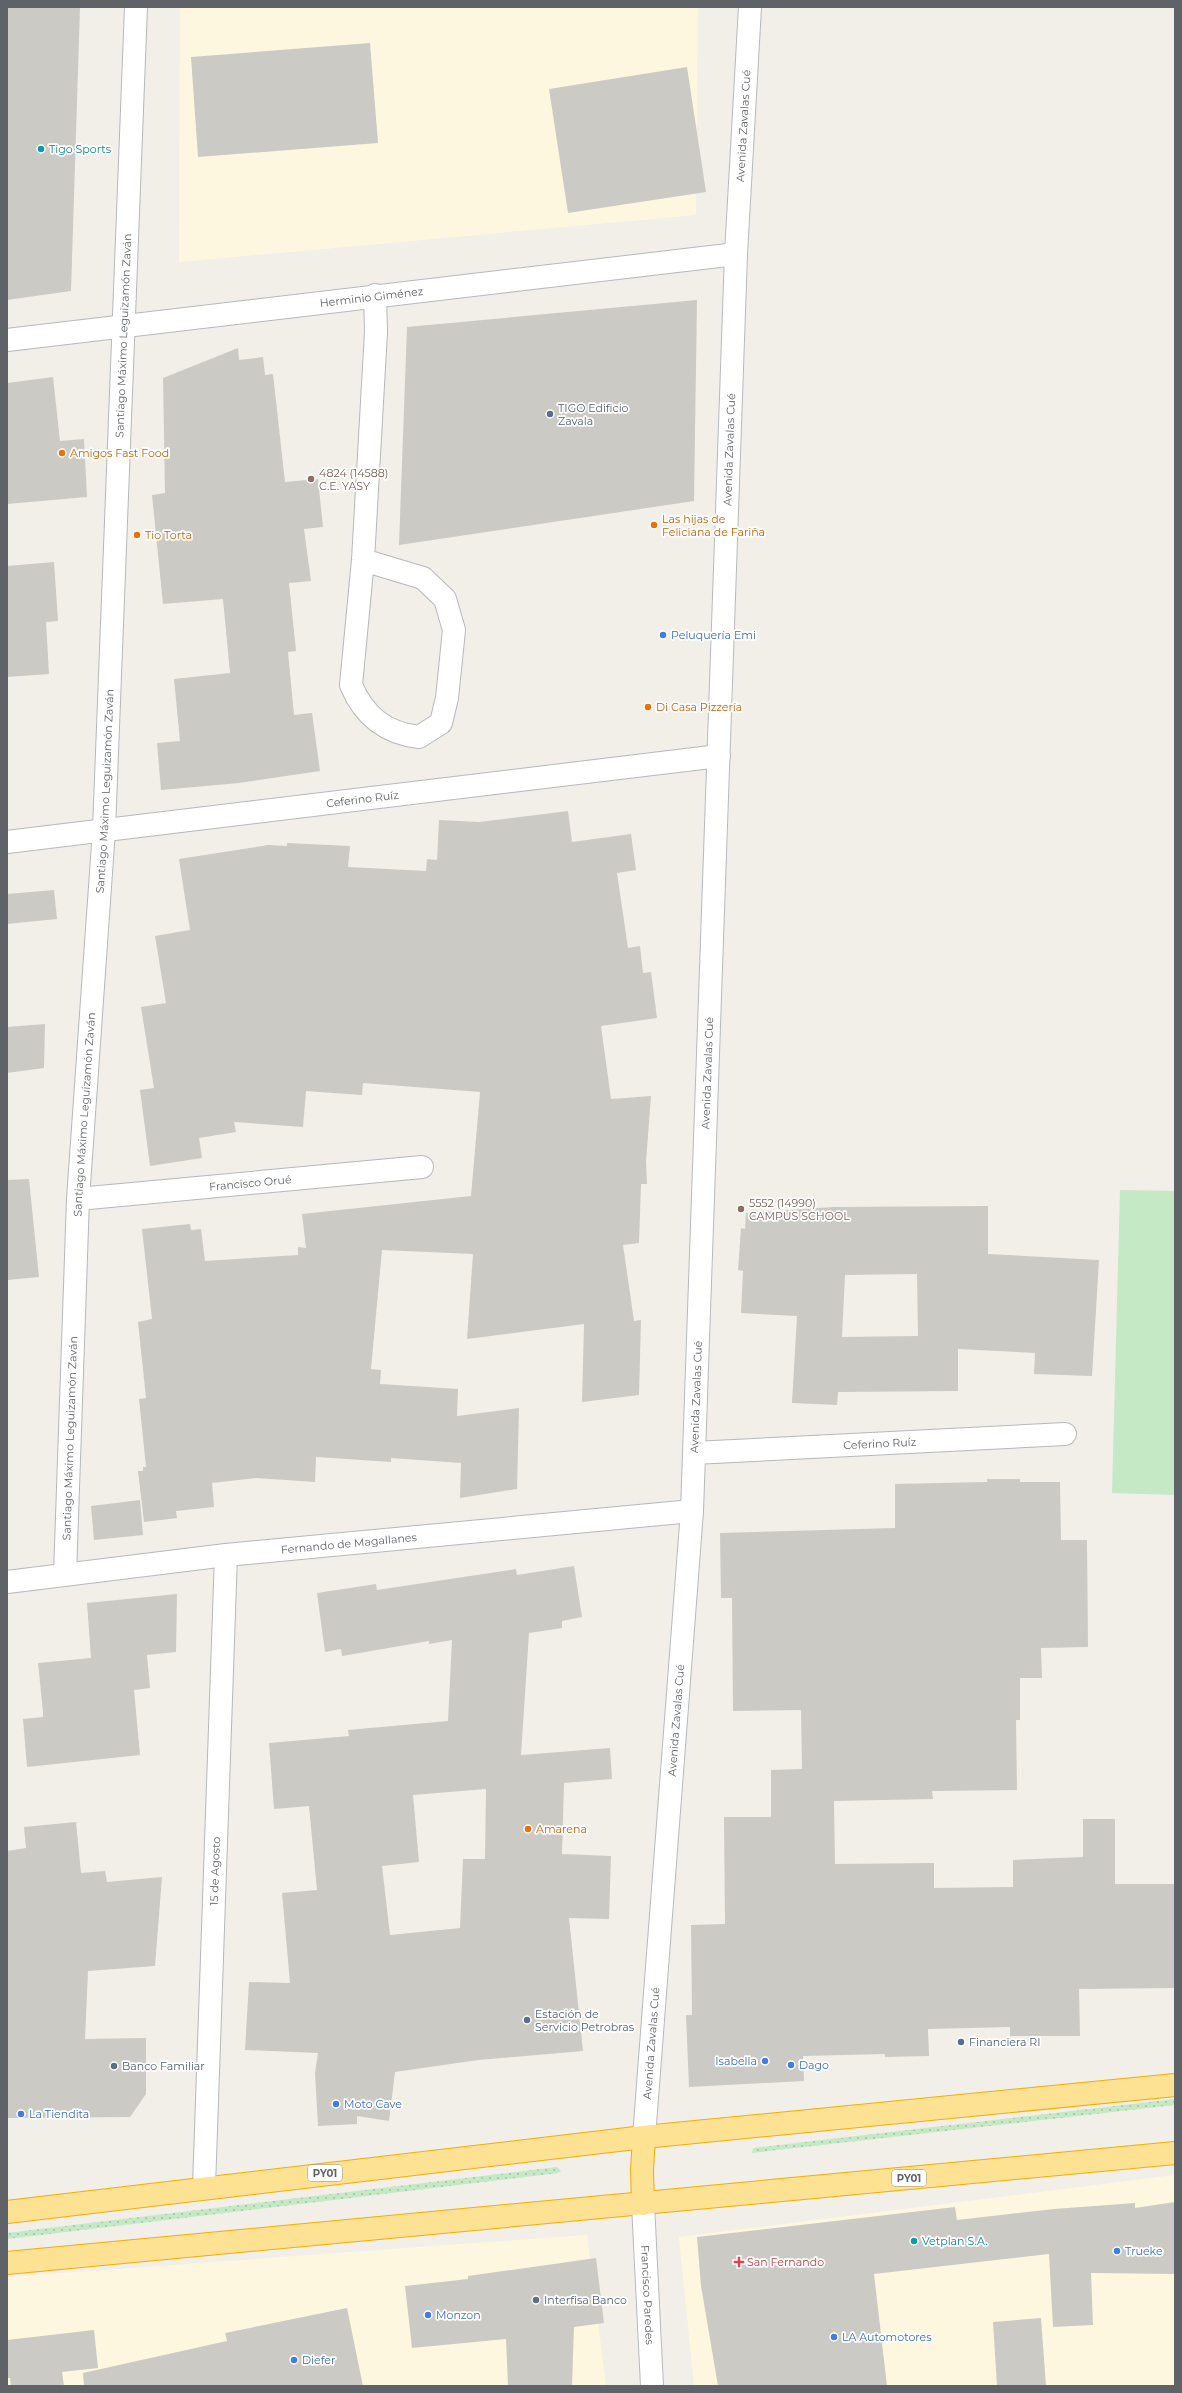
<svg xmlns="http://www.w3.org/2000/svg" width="1182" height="2393" font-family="Montserrat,sans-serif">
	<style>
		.commercial { fill: #fef7e0 }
		.grass { fill: url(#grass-dots) }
		.pitch { fill: #c5e8c5 }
		.building { fill: #cccac5; fill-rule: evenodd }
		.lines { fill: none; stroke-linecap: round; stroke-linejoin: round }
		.lane-casing { stroke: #b5b8bc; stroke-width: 24 }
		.street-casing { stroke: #b5b8bc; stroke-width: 24 }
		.secondary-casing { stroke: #b6babf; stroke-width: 24 }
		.highway-casing { stroke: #f9ab00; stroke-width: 24 }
		.lane { stroke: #fff; stroke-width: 22 }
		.street { stroke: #fff; stroke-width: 22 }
		.secondary { stroke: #fff; stroke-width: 22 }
		.highway { stroke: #fde293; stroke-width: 22 }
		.culture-dot { fill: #0f9aa8; stroke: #fff; stroke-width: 1.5 }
		.service-dot { fill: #5c6f8a; stroke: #fff; stroke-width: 1.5 }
		.food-dot { fill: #e8710a; stroke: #fff; stroke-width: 1.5 }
		.education-dot { fill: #8d6e63; stroke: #fff; stroke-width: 1.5 }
		.shop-dot { fill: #3f7fe0; stroke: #fff; stroke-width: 1.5 }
		.health-dot { fill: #e0444e; stroke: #fff; stroke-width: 1.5 }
		.labels { text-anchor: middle; stroke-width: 3.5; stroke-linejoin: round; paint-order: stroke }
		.shield { fill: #fff; stroke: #8f9295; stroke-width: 1 }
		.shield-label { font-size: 10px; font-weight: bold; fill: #5f6368 }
		.street-label { font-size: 11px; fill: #5f6368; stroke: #fff }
		.culture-label { font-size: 11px; fill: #0d838f; stroke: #fff; text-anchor: start }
		.service-label { font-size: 11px; fill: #4e5e75; stroke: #fff; text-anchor: start }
		.food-label { font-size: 11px; fill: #c56008; stroke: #fff; text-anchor: start }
		.education-label { font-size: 11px; fill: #785e54; stroke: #fff; text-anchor: start }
		.shop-label { font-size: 11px; fill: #366cbe; stroke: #fff; text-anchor: start }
		.health-label { font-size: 11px; fill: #be3a42; stroke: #fff; text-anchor: start }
	</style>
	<defs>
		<pattern id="grass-dots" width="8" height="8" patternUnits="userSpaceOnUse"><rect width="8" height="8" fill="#c5e8c5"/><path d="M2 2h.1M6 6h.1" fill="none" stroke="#a3c0a4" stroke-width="1.8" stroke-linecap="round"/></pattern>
	</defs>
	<rect width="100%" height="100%" fill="#f1efe8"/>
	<g class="commercial">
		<polygon points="180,7 698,7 696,215 179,262"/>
		<polygon points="1175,2175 1175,2386 694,2386 679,2237"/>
		<polygon points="587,2235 606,2386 7,2386 7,2277"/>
	</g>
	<g class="grass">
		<polygon points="1175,2099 1175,2105 752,2153 753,2148"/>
		<polygon points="557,2167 561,2171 558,2173 7,2239 7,2233"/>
	</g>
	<polygon class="pitch" points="1120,1190 1175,1191 1175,1495 1112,1493"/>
	<g class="building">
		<polygon points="7,7 80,7 71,291 7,300"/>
		<polygon points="370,43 378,143 198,157 191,57"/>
		<polygon points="687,67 706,192 568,213 549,89"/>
		<polygon points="697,300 694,501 399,545 407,327"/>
		<polygon points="238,348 239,360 263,357 265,375 273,374 285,482 318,479 323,527 304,529 311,581 289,583 296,651 288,652 294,715 312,713 320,771 239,783 161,790 157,743 180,741 174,679 230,673 223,599 163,604 152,495 165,493 163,378"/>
		<polygon points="53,377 60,441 84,439 87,497 7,504 7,383"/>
		<polygon points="54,562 58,621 46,622 49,674 7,677 7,566"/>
		<polygon points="568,811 572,842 631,834 636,870 617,873 628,948 640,946 643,973 651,972 657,1018 601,1026 611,1099 651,1096 646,1162 647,1184 641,1184 639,1243 623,1245 634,1321 641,1320 639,1395 582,1402 584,1324 467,1339 473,1254 382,1250 371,1369 381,1370 380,1384 458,1389 457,1416 519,1408 517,1489 460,1498 461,1463 391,1458 391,1462 316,1457 315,1482 256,1478 212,1483 214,1507 176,1511 177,1518 144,1522 138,1471 143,1471 143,1467 146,1467 139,1399 146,1398 138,1322 152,1319 142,1229 190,1224 191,1230 201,1229 205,1261 298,1255 298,1247 306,1248 302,1214 471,1196 480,1092 363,1083 362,1095 306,1091 303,1127 234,1122 236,1132 199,1138 202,1158 150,1166 140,1090 154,1088 141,1007 166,1003 155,936 190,930 179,859 268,845 287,846 287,843 350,846 348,867 426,871 427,859 437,860 439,820 479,822"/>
		<polygon points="54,890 57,919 7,924 7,894"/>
		<polygon points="45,1024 44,1068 7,1073 7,1027"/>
		<polygon points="29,1179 39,1277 7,1280 7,1180"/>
		<path d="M988,1206v48l111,6 -7,116 -58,-2 1,-21 -77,-4v42l-120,1 -1,13 -45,-2 5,-87 -56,-3 2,-42 -5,-1 3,-42 4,1 1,-16 87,-6zM917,1274l1,62 -76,1 3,-62z"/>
		<polygon points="987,1479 1020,1479 1020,1482 1060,1482 1061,1540 1087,1540 1088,1647 1041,1648 1042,1678 1020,1678 1020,1720 1016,1720 1017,1790 932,1791 933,1799 834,1801 835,1864 934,1863 934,1888 1013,1887 1013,1860 1083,1857 1083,1819 1115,1819 1115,1884 1175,1884 1175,1988 1079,1989 1080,2036 1010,2036 1010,2027 928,2029 929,2056 885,2057 885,2054 803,2056 804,2081 689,2087 686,2015 692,2015 691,1925 725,1924 724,1817 771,1817 771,1770 802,1769 801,1710 733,1711 732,1598 721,1598 720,1533 895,1528 895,1484 987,1482"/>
		<polygon points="140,1500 143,1535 94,1540 91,1506"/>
		<path d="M574,1566l8,51 -20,4v7l-33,5 -8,122 89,-7 2,31 -48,4 -2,71 49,2 -2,63 -40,-1 14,133 -105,9 -83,12 -6,49 -32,-5v8l-39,2 -3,-53 3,-20 -73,-3 4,-68 41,1 -8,-90 35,-3 -8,-84 -35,3 -5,-66 80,-7 -1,-6 100,-9 4,-81 -23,4v-3l-87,15 -1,-7 -16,3 -8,-59 59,-9 1,6 139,-21 1,6zM486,1789l-1,70h-22l-3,69 -70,7 -8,-69 37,-4 -6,-67z"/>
		<polygon points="177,1594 176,1652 147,1655 150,1688 134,1690 140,1755 27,1767 23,1719 43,1717 43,1712 38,1663 91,1658 87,1603"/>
		<polygon points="76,1822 81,1873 105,1871 107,1882 162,1877 155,1966 88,1971 85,2039 146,2038 146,2094 130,2117 7,2118 7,1851 26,1848 24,1827"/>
		<polygon points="1175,2202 1175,2274 1091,2273 1093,2325 1053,2327 1049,2254 874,2274 887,2386 718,2386 701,2286 697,2237 955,2207 957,2220 1054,2209 1135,2203 1135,2208"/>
		<polygon points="596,2258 604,2323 574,2327 572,2386 508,2386 506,2339 412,2348 405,2286 468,2279 468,2276"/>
		<polygon points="347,2308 363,2386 84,2386 83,2373 227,2341 225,2333"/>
		<polygon points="1041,2318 1046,2386 997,2386 993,2322"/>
		<polygon points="94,2330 98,2368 62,2372 64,2386 11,2386 10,2378 7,2378 7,2340"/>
	</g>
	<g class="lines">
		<defs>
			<path id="lane" d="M363,560l60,18 22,21 9,31 -7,68 -6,25 -22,14c-34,-4 -55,-21 -68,-52l12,-125 13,-228 -1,-37"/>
			<g id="street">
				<path id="s1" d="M7,340l729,-86"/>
				<path id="s2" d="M7,842l712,-86"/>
				<path id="s3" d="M78,1199l344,-32"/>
				<path id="s4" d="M694,1453l371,-19"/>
				<path id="s5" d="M65,1575l13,-376 26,-369 32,-823"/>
				<path id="s6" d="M7,1582l219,-27 466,-44"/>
				<path id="s7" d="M204,2187l22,-632"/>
			</g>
			<g id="secondary">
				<path id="s8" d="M644,2137l48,-626 44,-1257 14,-247"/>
				<path id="s9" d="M643,2204l9,182"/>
			</g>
			<g id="highway">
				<polyline points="643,2204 642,2170 644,2137"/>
				<polyline points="7,2212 644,2137 1175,2085"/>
				<polyline points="7,2263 1175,2153"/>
			</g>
		</defs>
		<use href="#lane" class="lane-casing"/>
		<use href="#street" class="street-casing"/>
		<use href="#secondary" class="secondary-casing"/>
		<use href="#highway" class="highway-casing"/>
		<use href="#lane" class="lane"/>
		<use href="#street" class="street"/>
		<use href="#secondary" class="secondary"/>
		<use href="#highway" class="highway"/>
	</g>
	<g class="culture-dot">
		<circle cx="41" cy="149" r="4"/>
		<circle cx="914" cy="2241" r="4"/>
	</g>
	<g class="service-dot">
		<circle cx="550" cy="414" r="4"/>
		<circle cx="527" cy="2020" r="4"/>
		<circle cx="961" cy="2042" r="4"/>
		<circle cx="114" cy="2066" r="4"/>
		<circle cx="536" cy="2300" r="4"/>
	</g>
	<g class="food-dot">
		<circle cx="62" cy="453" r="4"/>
		<circle cx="654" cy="525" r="4"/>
		<circle cx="137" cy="535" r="4"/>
		<circle cx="648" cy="707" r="4"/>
		<circle cx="528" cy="1829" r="4"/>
	</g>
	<g class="education-dot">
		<circle cx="311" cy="479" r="4"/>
		<circle cx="741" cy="1209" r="4"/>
	</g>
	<g class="shop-dot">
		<circle cx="663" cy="635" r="4"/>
		<circle cx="765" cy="2061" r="4"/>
		<circle cx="791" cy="2065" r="4"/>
		<circle cx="336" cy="2104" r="4"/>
		<circle cx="21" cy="2114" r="4"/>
		<circle cx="1117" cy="2251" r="4"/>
		<circle cx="428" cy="2315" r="4"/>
		<circle cx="834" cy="2337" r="4"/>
		<circle cx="294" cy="2360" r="4"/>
	</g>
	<path class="health-dot" d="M737 2256h4v4h4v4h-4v4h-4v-4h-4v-4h4z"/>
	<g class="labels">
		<g class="shield">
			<rect x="308" y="2165" width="34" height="16" rx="3"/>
			<rect x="892" y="2170" width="34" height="16" rx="3"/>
		</g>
		<g class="shield-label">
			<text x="325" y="2177">PY01</text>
			<text x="909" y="2182">PY01</text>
		</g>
		<g class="street-label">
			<text dy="4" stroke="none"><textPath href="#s8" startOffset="2014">Avenida Zavalas Cué</textPath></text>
			<text dy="4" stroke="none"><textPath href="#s1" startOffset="367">Herminio Giménez</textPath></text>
			<text dy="4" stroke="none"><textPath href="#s5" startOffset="1241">Santiago Máximo Leguizamón Zaván</textPath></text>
			<text dy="4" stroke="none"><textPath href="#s8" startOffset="1690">Avenida Zavalas Cué</textPath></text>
			<text dy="4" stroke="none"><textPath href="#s5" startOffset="785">Santiago Máximo Leguizamón Zaván</textPath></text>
			<text dy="4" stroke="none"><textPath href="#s2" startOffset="358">Ceferino Ruíz</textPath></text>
			<text dy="4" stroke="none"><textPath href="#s8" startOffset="1066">Avenida Zavalas Cué</textPath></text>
			<text dy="4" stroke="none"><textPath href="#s5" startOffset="461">Santiago Máximo Leguizamón Zaván</textPath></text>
			<text dy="4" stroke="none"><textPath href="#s3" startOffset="173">Francisco Orué</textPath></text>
			<text dy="4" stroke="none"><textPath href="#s8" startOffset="742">Avenida Zavalas Cué</textPath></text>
			<text dy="4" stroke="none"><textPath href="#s5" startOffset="137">Santiago Máximo Leguizamón Zaván</textPath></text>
			<text dy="4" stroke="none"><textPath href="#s4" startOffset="186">Ceferino Ruíz</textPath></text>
			<text dy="4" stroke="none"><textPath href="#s6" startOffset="344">Fernando de Magallanes</textPath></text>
			<text dy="4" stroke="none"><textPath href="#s8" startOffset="418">Avenida Zavalas Cué</textPath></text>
			<text dy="4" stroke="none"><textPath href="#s7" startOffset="316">15 de Agosto</textPath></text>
			<text dy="4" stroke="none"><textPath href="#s8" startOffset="94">Avenida Zavalas Cué</textPath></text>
			<text dy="4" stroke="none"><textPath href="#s9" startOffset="91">Francisco Paredes</textPath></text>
		</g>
		<g class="culture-label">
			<text x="49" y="153">Tigo Sports</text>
			<text x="922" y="2245">Vetplan S.A.</text>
		</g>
		<g class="service-label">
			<text x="558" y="412">TIGO Edificio<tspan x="558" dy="13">Zavala</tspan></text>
			<text x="535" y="2018">Estación de<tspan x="535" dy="13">Servicio Petrobras</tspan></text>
			<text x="969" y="2046">Financiera RI</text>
			<text x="122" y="2070">Banco Familiar</text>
			<text x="544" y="2304">Interfisa Banco</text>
		</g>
		<g class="food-label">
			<text x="70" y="457">Amigos Fast Food</text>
			<text x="662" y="523">Las hijas de<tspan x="662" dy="13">Feliciana de Fariña</tspan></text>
			<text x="145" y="539">Tio Torta</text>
			<text x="656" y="711">Di Casa Pizzería</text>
			<text x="536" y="1833">Amarena</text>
		</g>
		<g class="education-label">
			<text x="319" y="477">4824 (14588)<tspan x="319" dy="13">C.E. YASY</tspan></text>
			<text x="749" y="1207">5552 (14990)<tspan x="749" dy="13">CAMPUS SCHOOL</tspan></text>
		</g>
		<g class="shop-label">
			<text x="671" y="639">Peluquería Emi</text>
			<text x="757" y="2065" text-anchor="end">Isabella</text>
			<text x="799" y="2069">Dago</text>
			<text x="344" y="2108">Moto Cave</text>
			<text x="29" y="2118">La Tiendita</text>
			<text x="1125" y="2255">Trueke</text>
			<text x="436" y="2319">Monzon</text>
			<text x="842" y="2341">LA Automotores</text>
			<text x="302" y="2364">Diefer</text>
		</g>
		<g class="health-label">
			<text x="747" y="2266">San Fernando</text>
		</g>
	</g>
	<rect width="1182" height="2393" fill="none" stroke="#5f6368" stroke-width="16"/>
</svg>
